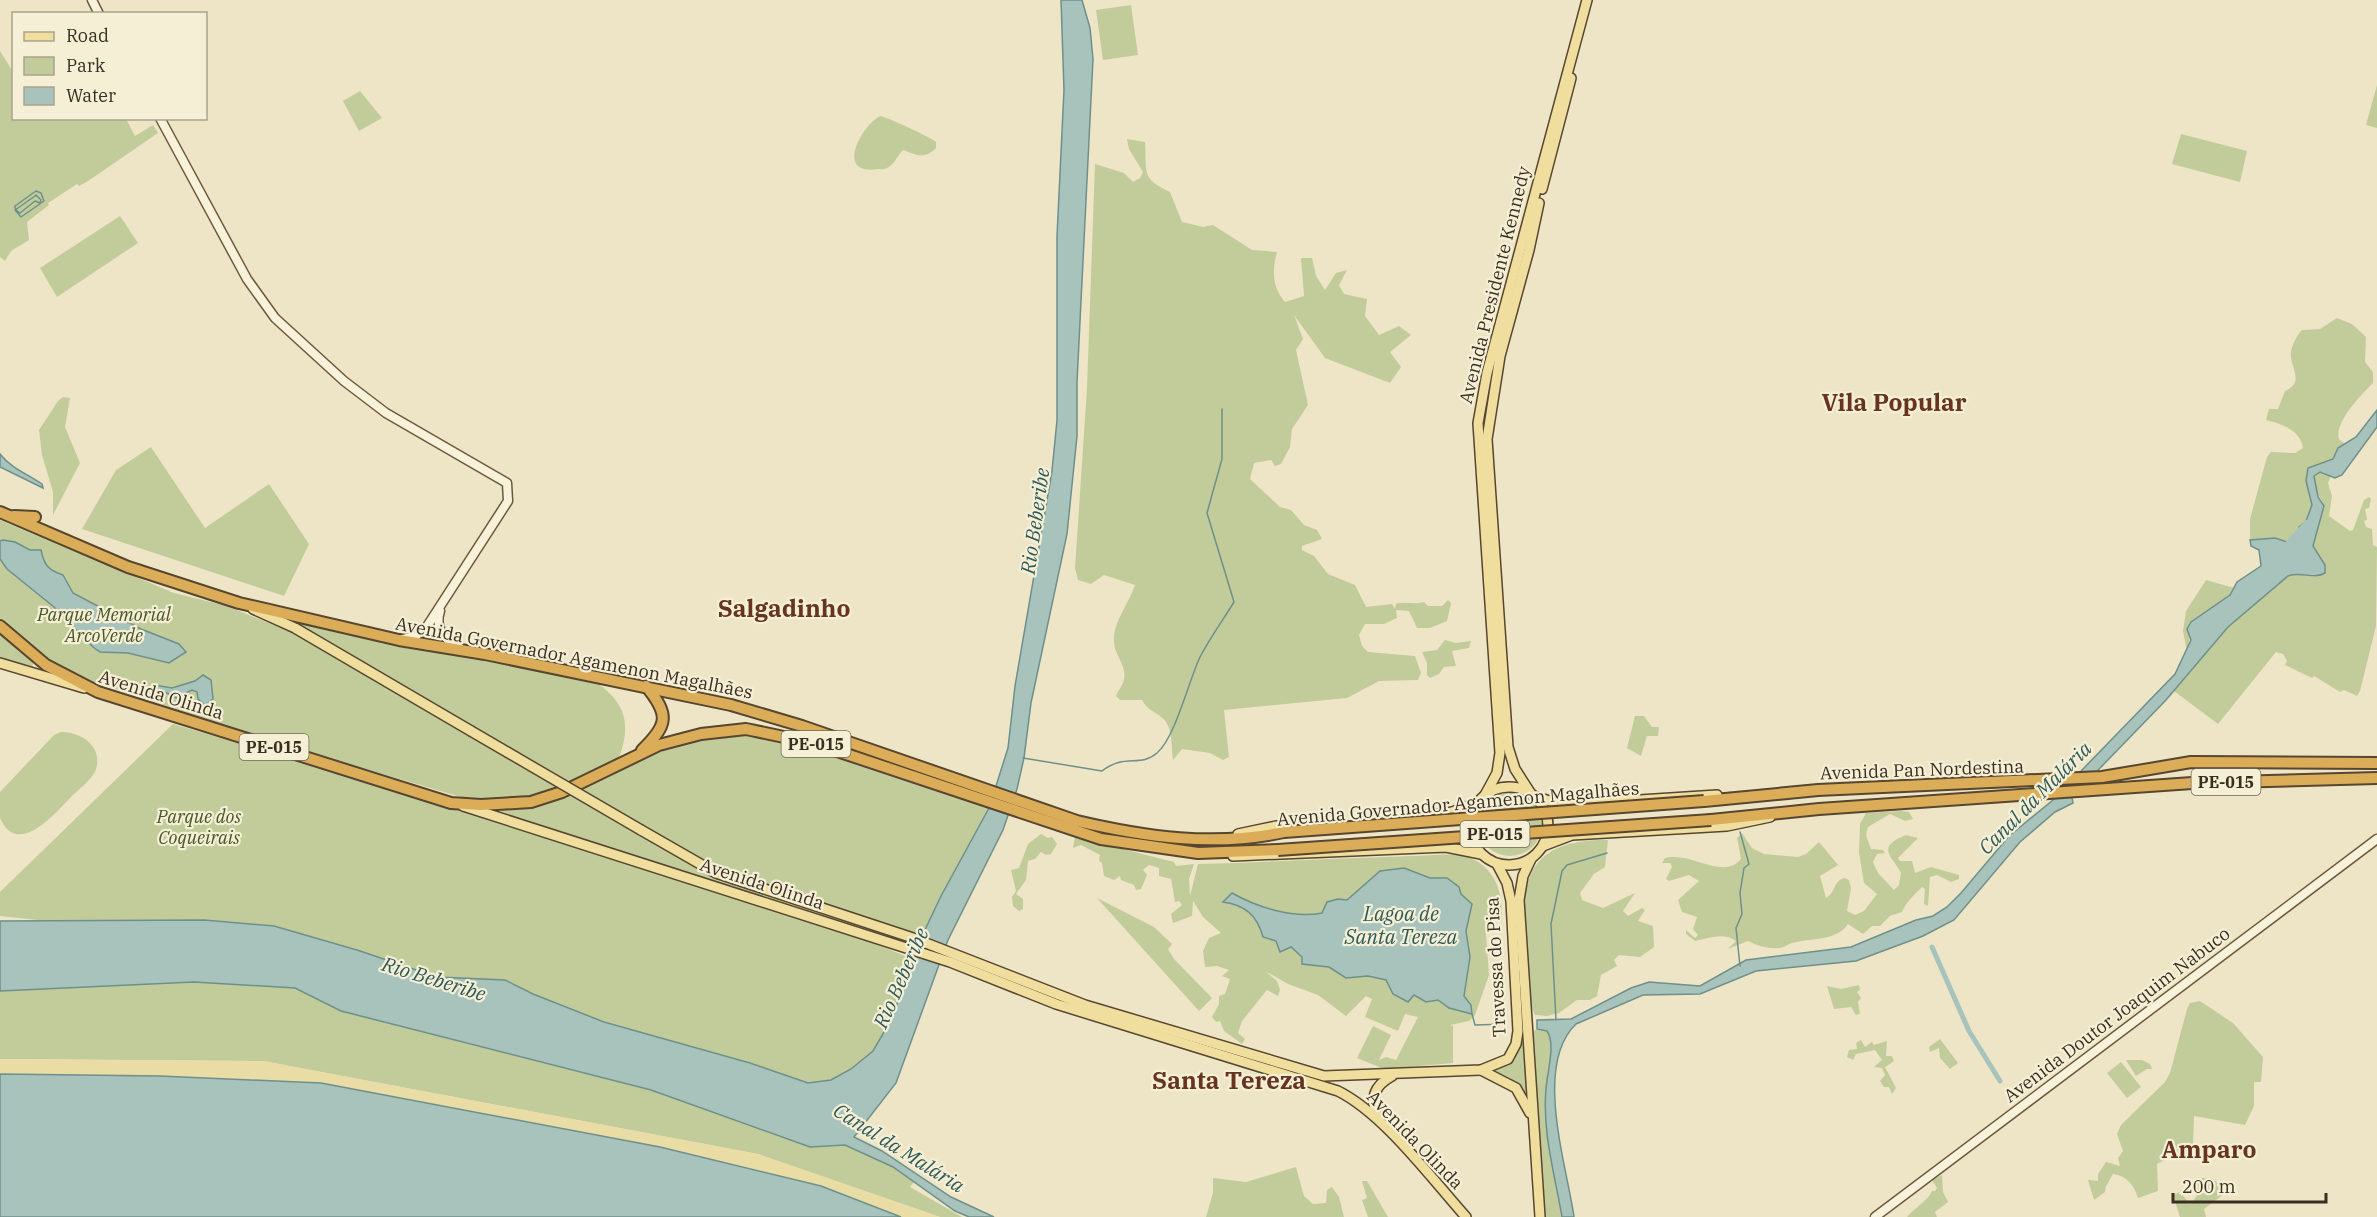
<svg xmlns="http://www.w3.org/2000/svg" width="2377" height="1217" font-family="'IBM Plex Serif',serif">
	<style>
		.green { fill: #c2cc9a }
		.sand { fill: #e9dca4 }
		.water { fill: #a8c2bc; stroke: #6e908b; stroke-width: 1.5 }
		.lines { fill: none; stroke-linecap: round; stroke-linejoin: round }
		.stream { stroke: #6e908b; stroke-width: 1.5 }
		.canal { stroke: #a8c2bc; stroke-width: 5 }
		.river { stroke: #a8c2bc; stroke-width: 9 }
		.secondary-casing { stroke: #6b593f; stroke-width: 11 }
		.primary-casing { stroke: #574630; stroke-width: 12 }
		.highway-casing { stroke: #574630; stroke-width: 14 }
		.secondary { stroke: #f9f2da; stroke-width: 8 }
		.primary { stroke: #f0de9f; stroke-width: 9 }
		.highway { stroke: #dcad59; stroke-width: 10 }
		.primary-bridge-casing { stroke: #574630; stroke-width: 12; stroke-linecap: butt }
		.highway-bridge-casing { stroke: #574630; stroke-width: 14; stroke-linecap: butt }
		.primary-bridge { stroke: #f0de9f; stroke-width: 9 }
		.highway-bridge { stroke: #dcad59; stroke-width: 10 }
		.labels { text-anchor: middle; stroke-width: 4.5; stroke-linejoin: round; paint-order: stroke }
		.shield { fill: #f5efd6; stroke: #726857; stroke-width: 1.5 }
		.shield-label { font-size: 16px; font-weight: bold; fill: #3a2e20 }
		.street-label { font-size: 18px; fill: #3a2e20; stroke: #f5efd6 }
		.park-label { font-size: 18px; font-style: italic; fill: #465626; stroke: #f5efd6 }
		.water-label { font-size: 20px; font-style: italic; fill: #2f5959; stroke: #f5efd6 }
		.district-label { font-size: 24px; font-weight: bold; fill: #66341f; stroke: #f5efd6 }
	</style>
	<rect width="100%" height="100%" fill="#eee5c6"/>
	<g class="green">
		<polygon points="1131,5 1138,55 1103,60 1096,10"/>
		<polygon points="0,51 13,72 14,118 126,119 135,136 153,125 158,133 88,181 79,186 77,184 48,203 49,205 27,222 29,240 11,251 5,261 0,257"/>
		<polygon points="2377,85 2377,128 2366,125"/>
		<polygon points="360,91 382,118 359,131 343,101"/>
		<path d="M880,116c5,0 52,22 56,26v6c-12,12 -19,7 -33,2 -5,5 -9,15 -16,18 -4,2 -5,1 -9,1 -43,7 -18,-42 2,-53z"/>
		<polygon points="2181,134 2247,151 2240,182 2172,164"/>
		<path d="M1127,139l18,3c2,30 -5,36 25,50l12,30 21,5 10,-2 39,25 25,2c-5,18 -5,35 8,50l19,-6 -3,-38h11l4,18 9,14 11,-17 11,-3 -8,15 5,9 23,5 -2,17 14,19 20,-9 12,9 -21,17 11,15 -11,16 -65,-25 -31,-43 9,24 -7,11 12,55 -16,24 -2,18 -9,17 -6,2 -4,-6 -17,3 -4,16 30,28 11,3 13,15 13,5 5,9 -20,7v4l12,6 14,18 27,11 11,22 26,-3 3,5 1,-5c9,-3 18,1 28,-2l4,4h14l6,-6 3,3 -4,18 -17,7h-13l-8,-17 -13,-1 1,8 -13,6h-19l-6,11 3,11 6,6 47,4 6,17 -3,7 -39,1 -32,17 -123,12 5,47 -6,3 -13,-7 -28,-4 -9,11c-2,-12 0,-28 -7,-38 -7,-10 -17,-9 -24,-22h-22l-4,-4c2,-6 7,-10 8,-17 3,-13 -9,-23 -10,-36 -2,-20 15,-39 21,-58l-31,-10 -13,9 -13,-4 -3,-12 12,-180 8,-224 29,9 9,9 7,-4 3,-6 -14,-23z"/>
		<polygon points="120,216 138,243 57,297 40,268"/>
		<path d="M2337,318l15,6 14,13 -1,25 8,10v11c-11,11 -39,39 -34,56l6,5 -7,4 -5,11 -11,5 -16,17 6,24 -13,31 -12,6 -12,-4 -25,2v-21l17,-62 4,-5 24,1 8,-5c-3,-18 -21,-24 -37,-28l3,-11h9l7,-18c21,-9 4,-24 6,-39 1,-7 6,-17 11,-22l18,-1z"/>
		<polygon points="63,397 70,398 65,427 80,463 53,515 53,492 42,455 39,430 58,401"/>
		<polygon points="151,447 205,528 269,484 309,544 284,596 82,529 116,470"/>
		<path d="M2320,472l11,4 -3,7 4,13 -3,20 21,15 3,-1 11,-30 5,-3 2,2 -2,9 -4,1 2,11 -3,1 2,6 6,2 1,16 4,2 -1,79 -16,65 -3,5 -13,-6 -4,2 -26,-16 -2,2 -27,-13 2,-4 -4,-7 -7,-2 -58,72 -44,-33 54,-64 60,-51 11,-3 16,4 3,-21 -5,-10 10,-44c-5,-6 -10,-17 -9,-26z"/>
		<path d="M0,520l174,73 53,13 68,28 245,133 -98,-58 -183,-100 327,67c39,23 48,45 31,87 -58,25 -91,43 -156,34l-160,-47 -216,-71 -25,-12 -60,-45z"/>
		<polygon points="2206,580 2234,588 2231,595 2194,619 2187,651 2183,631 2186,611"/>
		<polygon points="0,633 33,662 33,665 30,667 0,658"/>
		<polygon points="1445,640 1456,643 1471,641 1469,648 1452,651 1456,666 1444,667 1439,674 1430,678 1427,675 1427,663 1422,652 1437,650"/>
		<polygon points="1635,716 1644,716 1652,727 1659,727 1658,736 1647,736 1641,756 1627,748"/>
		<polygon points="173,724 508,821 820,921 915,960 891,1020 873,1051 851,1069 831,1080 808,1083 750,1063 604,1022 533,994 505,980 437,977 357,950 204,920 47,921 0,916 0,892"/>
		<polygon points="748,728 811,744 991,804 923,934 870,922 711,870 580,789 682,742"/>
		<path d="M61,732c20,0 42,14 35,37 -3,10 -17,20 -24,27 -16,16 -54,63 -72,22v-26l54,-57z"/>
		<polygon points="576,791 721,878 909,942 909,945 697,875 473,808 528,808"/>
		<circle cx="1510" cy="824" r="32"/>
		<path d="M1901,811l8,1 4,7 -8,2 -15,-7 -22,13 -2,8 5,14 12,1 2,3 -8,1 -4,8 5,11 16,17 5,-5 2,-12c-9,-17 -26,-26 5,-38l12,3 -20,20 2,3h12l3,12 16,-6 28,8v4l-8,3 -14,-7 -7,2 -2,29 -4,-2 1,-15 -3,-2c-8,8 -15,14 -20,25l-12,4 -10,10h-8l-9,8 -15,-10c-11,17 -37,14 -56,19 -4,1 -8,5 -13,5 -11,1 -21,-2 -31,-7l-20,8 8,-8c-12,-9 -27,-3 -41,0l-9,-7v-4l9,8 3,-3 -5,-6 4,-12 -15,-5 -4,-12 21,-19 -10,-6 -20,6 -3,-2 6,-12 -2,-4h-8l3,-5c27,-7 58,23 76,1l-4,-21 5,-5 10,15 12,6 34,3 8,-3 13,-12 19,23 -18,11 6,22c10,-5 7,-18 19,-20l4,2 2,8 -4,23 8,4 9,-4 13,-17 -13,-11 -5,-30 1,-29 6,-11z"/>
		<polygon points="1041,834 1048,838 1052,837 1057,844 1051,854 1046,855 1041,852 1035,859 1028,861 1026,880 1016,894 1023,899 1023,909 1019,911 1013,906 1012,897 1016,891 1011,870 1019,868 1028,844"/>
		<path d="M1075,837l99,25 2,4 18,-2 -5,15 1,17 8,-32c72,-2 143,-6 215,-8 17,0 44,-5 60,3 24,12 30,36 29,62h-17l4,54 -14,40 -6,6 -19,4 3,1v37l-69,6 -27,-11 16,-32 18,9 -12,25 7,-3 10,3 22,-43 -13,-3 -7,17 -33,-14 7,-18 -6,-3 -20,20 -28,-21 -30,-11 -23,-13 12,10 3,9 -2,6 -11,-6 -25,31 -4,12 7,6 -3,5 -18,-13 -4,-10 -4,1 -4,-5 7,-13v-8l6,-2 5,-15 -8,-3 7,-6 -12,-4 -12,1 -2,-16 6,-13 12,-5 -18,-16 -10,-16 -1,15 -19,7 -2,-9 11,-9 -3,-4 -4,1 -4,-23 -12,-3v-8l-10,-3 -6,5 4,5 -6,14 -5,1 -2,-5 -13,-5 -1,-4 -6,4 -10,-4 -2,-13 -3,-2 1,-6 -19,-10 -8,3z"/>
		<path d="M1608,840l-3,27 -11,7 -14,19 2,7 21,8 32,-15 -12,18 5,5 14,-8 3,2 -7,11 15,5 1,21 -14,10 -21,-2 -5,5 3,6 -16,9 -4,21 -7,4h-13l-18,13 -12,3 -12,-1 -6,-14c2,-77 -36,-162 79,-161z"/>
		<polygon points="1097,898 1154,927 1172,944 1168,949 1174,959 1212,998 1199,1011"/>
		<polygon points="194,982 295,988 341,1011 651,1090 811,1146 845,1145 893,1167 914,1182 910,1187 962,1217 940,1217 758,1154 263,1061 0,1059 0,991"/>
		<polygon points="1859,985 1860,990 1857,992 1861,998 1858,1002 1860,1014 1856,1015 1851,1007 1834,1009 1827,986 1841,989"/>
		<path d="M2200,1001l33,22 30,34 -2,25h-7v24l-9,19 -51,-9 -1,29 -36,19 1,27 -20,7c-4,-13 -11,-22 -25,-24l-7,12 -1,6 -11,8 -6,-20 10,1v-7l8,-12 14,4 -2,-8 5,-7 -6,-17 4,-9 44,-43 5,-9 17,-64 3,-6z"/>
		<polygon points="1521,1028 1528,1096 1509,1077 1491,1070 1506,1064"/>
		<polygon points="1541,1029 1547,1031 1552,1040 1546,1123 1562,1217 1543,1217 1531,1031"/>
		<polygon points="1940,1039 1958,1063 1950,1069 1940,1058 1939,1048 1930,1052 1929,1047"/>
		<polygon points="1861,1040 1865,1047 1872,1042 1874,1045 1887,1041 1886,1056 1892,1056 1894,1061 1885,1067 1896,1088 1892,1094 1889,1087 1884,1087 1880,1081 1885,1075 1882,1068 1874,1067 1882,1060 1875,1050 1856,1054 1853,1060 1847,1057 1849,1050 1857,1049 1856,1043"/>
		<polygon points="2126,1060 2142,1060 2150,1064 2152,1069 2147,1069 2136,1076"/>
		<polygon points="2121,1062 2141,1087 2127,1098 2107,1073"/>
		<polygon points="1296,1167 1304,1196 1313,1204 1326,1203 1327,1190 1332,1187 1339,1197 1344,1217 1206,1217 1213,1193 1213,1178 1246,1182"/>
		<path d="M1942,1175l1,17 5,10 -13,10 2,5h-30c7,-9 22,-17 25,-26h3l2,-3 -5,-8z"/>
		<polygon points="2202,1178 2212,1178 2228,1191 2204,1209 2206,1217 2180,1217 2173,1195 2180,1192 2190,1204 2197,1196 2191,1187 2192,1184"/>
		<polygon points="1362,1181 1367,1181 1388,1217 1368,1217 1362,1200 1367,1198"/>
	</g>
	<polygon class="sand" points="0,1059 263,1061 758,1154 940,1217 901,1217 821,1186 725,1162 660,1147 416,1101 160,1076 0,1074"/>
	<g class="water">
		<polygon points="1061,0 1082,0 1090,28 1093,59 1077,382 1077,436 1067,534 1031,703 1024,758 1017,789 1003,830 948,940 896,1083 854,1137 882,1151 951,1197 994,1217 969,1217 955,1211 893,1167 845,1145 810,1147 651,1090 341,1011 295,988 194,982 0,991 0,921 204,920 274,926 357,950 437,977 505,980 533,994 604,1022 750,1063 808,1083 831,1080 851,1069 873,1051 891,1020 923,934 941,896 989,808 1008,748 1015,686 1052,471 1057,420 1057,236 1064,90"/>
		<path d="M2377,410v17l-35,48 -7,3 -15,-6 -6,4 4,21 6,9 -11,40 12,19v8c-12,7 -23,-2 -37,3l-60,51 -62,73 -94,97 1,6 -18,9 -35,30 -66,78 -31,16 -67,25 -100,10 -56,23 -57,1 -67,29c-43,41 -9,142 -2,193h-12c-7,-42 -20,-85 -16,-128 1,-16 10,-45 1,-58l-10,-2v-9l34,-1 60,-31 18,-6 51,4 46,-26 105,-13 65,-27 17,-4 14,-9 14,-14 48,-57 44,-36 122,-126 16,-34 -4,-11 4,-7 39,-27 7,-13 24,-16 -2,-16 -8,-4 -1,-6 25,-2 12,4 12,-6v-9l7,-6 6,-16 -6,-24 2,-13 25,-9 5,-11 18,-11z"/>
		<path d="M0,454c12,15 26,19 42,30l1,4 -43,-21z"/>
		<path d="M3,540l12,2 15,8h11c3,15 7,20 22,25l10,18 68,36 38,15 7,8 -17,11 -41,-10 -28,-1 -7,-5 -39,-40 -47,-38 -7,-10v-18z"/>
		<polygon points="203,675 211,680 213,699 205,705 198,699 197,692 192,690 176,698 165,692 157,693 154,691 155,685 172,688 195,681"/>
		<path d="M1404,868l26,10h17l12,9 2,7 11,10 -6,27 4,26 -6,39 7,9 1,9 -23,-6 -11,-8 -12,2 -12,-7 -6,7 -15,-8 -7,-14 -18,-4 -22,2 -17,-11 -27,-3v-7l-11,-10 -11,5 -4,-11 -13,-4c-6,-22 -18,-32 -40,-35l9,-9c25,14 61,26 90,20l5,-11 11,-3 9,1 33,-29z"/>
		<polygon points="0,1074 160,1076 321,1083 660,1147 821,1186 901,1217 0,1217"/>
	</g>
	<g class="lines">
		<g class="stream">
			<path d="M15,206c-1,2 3,6 5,7l15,-12 5,2 1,-3 -5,-5 -1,1 -20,14 6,7 23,-16 -3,-8 -5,-2 -21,15"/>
			<path d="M1023,758l79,13c23,-18 38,-3 55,-18 18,-15 32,-73 43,-96 10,-19 23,-37 34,-55l-27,-89 15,-54v-50"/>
			<polyline points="1740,832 1749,864 1744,868 1740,893 1742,914 1736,928 1740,966"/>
			<polyline points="1472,1014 1475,1025 1506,1024"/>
			<polyline points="1556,1020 1551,924 1562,871 1567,865 1607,853"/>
		</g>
		<polyline class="canal" points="1932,947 1969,1031 2000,1081"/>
		<polyline class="river" points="2287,547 2308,524"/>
		<defs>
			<g id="secondary">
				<polyline points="92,0 99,14"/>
				<polyline points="160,118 247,279 275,318 344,381 386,413 507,483 508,501 426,628 416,636 403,639"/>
				<path d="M440,611c-6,18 5,29 20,37"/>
				<polyline points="1875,1217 2377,839"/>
			</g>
			<g id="primary">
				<polyline points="1542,189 1571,78"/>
				<polyline points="253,609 295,628 471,731"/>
				<polyline points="0,663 84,688"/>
				<circle cx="1509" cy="826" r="39"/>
				<polyline points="1531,794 1515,769 1508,747 1487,439 1500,356 1529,250 1539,203"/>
				<polyline points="1485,795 1497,773 1500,753 1478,423 1487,373 1587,0"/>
				<polyline points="1537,797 1562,805 1717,795"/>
				<path d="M463,806l487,156 106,42 282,87c46,23 93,87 128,126"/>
				<polyline points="1417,817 1452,812 1478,802"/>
				<polyline points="641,830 716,873 913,938 1085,1005 1324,1076 1481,1070 1508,1059 1516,1044 1518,1031 1511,901 1507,883 1497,864"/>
				<polyline points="1238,834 1276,826 1326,824"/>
				<polyline points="1543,846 1572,835 1727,826 1770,817"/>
				<polyline points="1233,856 1446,847 1481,854"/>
				<polyline points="1531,859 1523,876 1519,900 1540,1217"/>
				<polyline points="1481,1070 1516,1088 1530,1113"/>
				<path d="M1378,1118c-8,-19 -5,-32 14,-42"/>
			</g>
			<g id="highway">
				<path d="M0,512l128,55 111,36 160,37 86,14 246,51 71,21 275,95c68,16 137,26 207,11"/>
				<polyline points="14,516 35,517"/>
				<polyline points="0,626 46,665 98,692 451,803 481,805 531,802 562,792 659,745 701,734 746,729 813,743 1101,839 1198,853 1278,850"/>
				<path d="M642,750c26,-25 28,-35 4,-64"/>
				<polyline points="1704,801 1818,790 2102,777 2191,762 2377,763"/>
				<polyline points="1711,820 1819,809 2192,783 2377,778"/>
			</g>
		</defs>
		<use href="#secondary" class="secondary-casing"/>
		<use href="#primary" class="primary-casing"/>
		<use href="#highway" class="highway-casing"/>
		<use href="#secondary" class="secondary"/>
		<use href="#primary" class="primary"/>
		<use href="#highway" class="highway"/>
		<defs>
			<polyline id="primary-bridge" points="471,731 641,830"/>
			<g id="highway-bridge">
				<polyline points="1284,832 1704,801"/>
				<polyline points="1278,850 1711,820"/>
			</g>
		</defs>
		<use href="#primary-bridge" class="primary-bridge-casing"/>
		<use href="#highway-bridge" class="highway-bridge-casing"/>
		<use href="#primary-bridge" class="primary-bridge"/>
		<use href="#highway-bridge" class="highway-bridge"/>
	</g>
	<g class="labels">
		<g class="shield">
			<rect x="781.5" y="731" width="69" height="26" rx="4.5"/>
			<rect x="239.5" y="734" width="69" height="26" rx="4.5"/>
			<rect x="2191.5" y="769" width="69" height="26" rx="4.5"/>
			<rect x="1460.5" y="821" width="69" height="26" rx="4.5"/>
		</g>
		<g class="shield-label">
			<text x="816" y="750">PE-015</text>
			<text x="274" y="753">PE-015</text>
			<text x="2226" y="788">PE-015</text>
			<text x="1495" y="840">PE-015</text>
		</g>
		<g class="street-label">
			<text transform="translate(1495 285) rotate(-76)" y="6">Avenida Presidente Kennedy</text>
			<text transform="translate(574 658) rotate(11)" y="6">Avenida Governador Agamenon Magalhães</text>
			<text transform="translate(161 695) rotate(17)" y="6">Avenida Olinda</text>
			<text transform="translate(1922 770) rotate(-2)" y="6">Avenida Pan Nordestina</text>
			<text transform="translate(1458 804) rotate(-5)" y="6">Avenida Governador Agamenon Magalhães</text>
			<text transform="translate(762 884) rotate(18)" y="6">Avenida Olinda</text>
			<text transform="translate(1496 967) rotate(-93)" y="6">Travessa do Pisa</text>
			<text transform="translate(2117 1015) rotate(-37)" y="6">Avenida Doutor Joaquim Nabuco</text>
			<text transform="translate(1415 1140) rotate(46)" y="6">Avenida Olinda</text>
		</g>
		<g class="park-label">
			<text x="104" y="621">Parque Memorial<tspan x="104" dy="21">ArcoVerde</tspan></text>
			<text x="199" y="823">Parque dos<tspan x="199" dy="21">Coqueirais</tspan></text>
		</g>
		<g class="water-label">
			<text transform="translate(1035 521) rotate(-82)" y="7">Rio Beberibe</text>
			<text transform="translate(2035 798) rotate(-45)" y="7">Canal da Malária</text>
			<text x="1401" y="921">Lagoa de<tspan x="1401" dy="23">Santa Tereza</tspan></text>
			<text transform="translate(901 978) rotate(-66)" y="7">Rio Beberibe</text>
			<text transform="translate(434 979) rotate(17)" y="7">Rio Beberibe</text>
			<text transform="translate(899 1148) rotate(32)" y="7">Canal da Malária</text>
		</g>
		<g class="district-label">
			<text x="1894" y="411">Vila Popular</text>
			<text x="784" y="617">Salgadinho</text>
			<text x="1229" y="1089">Santa Tereza</text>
			<text x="2209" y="1158">Amparo</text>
		</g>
	</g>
	<rect x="12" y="12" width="195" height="108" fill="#f5efd6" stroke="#aaa28d" stroke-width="1.5"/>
	<rect x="24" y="32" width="30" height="9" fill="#f0de9f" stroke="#aaa28d" stroke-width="1.5"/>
	<text x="66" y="42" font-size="18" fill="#3a2e20">Road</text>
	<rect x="24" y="57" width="30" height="18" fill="#c2cc9a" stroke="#aaa28d" stroke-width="1.5"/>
	<text x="66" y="72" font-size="18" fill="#3a2e20">Park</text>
	<rect x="24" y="87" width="30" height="18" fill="#a8c2bc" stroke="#aaa28d" stroke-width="1.5"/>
	<text x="66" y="102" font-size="18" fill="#3a2e20">Water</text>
	<path d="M2173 1193v9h153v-9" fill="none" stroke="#3a2e20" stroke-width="3"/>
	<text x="2182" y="1193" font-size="18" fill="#3a2e20" stroke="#f5efd6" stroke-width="4.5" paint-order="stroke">200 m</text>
</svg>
